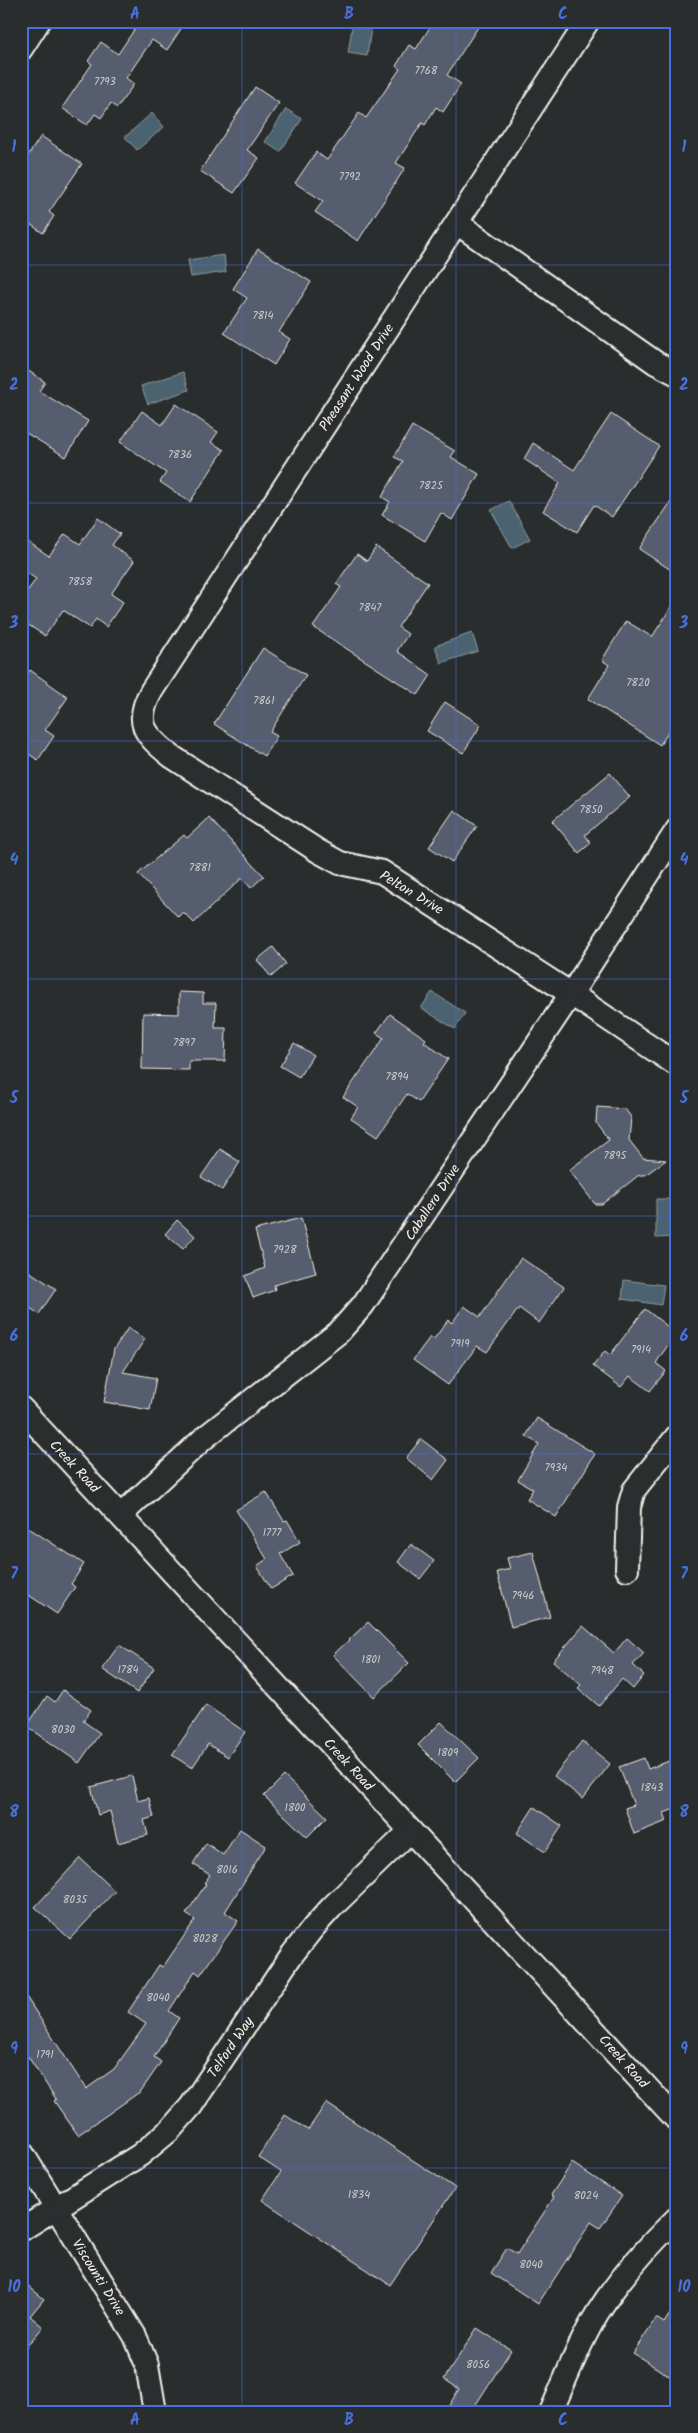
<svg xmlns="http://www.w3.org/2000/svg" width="698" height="2433" font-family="Kalam,sans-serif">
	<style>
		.water { fill: #4b646f; stroke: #8f9c9f }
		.building { fill: #545d6e; stroke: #f4f1e8 }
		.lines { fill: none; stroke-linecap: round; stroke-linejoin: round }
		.minor-casing { stroke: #f4f1e8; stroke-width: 26 }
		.minor { stroke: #2a2d2e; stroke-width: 22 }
		.grid { fill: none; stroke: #486fdb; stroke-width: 1; stroke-opacity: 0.55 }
		.labels { text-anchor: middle; stroke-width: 4; stroke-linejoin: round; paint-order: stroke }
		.number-label { font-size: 11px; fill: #ccccca }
		.street-label { font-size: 14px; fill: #f4f1e8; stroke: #2a2d2e }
		.neatline { fill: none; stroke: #486fdb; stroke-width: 2 }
		.grid-label { font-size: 16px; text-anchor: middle; font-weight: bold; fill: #486fdb }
	</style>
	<rect width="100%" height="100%" fill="#2a2d2e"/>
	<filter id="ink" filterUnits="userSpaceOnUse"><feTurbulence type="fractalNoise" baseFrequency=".02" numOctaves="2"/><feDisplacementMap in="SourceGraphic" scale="10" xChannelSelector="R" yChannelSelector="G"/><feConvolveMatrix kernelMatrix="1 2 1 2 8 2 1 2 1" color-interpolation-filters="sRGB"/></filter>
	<g filter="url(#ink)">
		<g class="water">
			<polygon points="353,21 372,21 367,56 348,53"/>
			<polygon points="286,109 302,119 280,152 265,142"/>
			<polygon points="152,113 164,127 137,150 125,137"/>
			<polygon points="224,255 226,272 191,277 188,260"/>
			<polygon points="183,372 189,390 148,404 141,386"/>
			<polygon points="509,501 530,539 512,548 491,510"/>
			<polygon points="472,633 478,651 441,663 435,646"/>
			<polygon points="432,992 465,1013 455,1029 421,1008"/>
			<polygon points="656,1199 673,1199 673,1237 656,1238"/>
			<polygon points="624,1280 664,1285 661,1305 622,1299"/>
		</g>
		<g class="building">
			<polygon points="140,21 186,21 167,50 152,40 126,78 134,84 117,108 111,103 101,118 95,114 87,125 62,108 92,64 88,61 101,42 118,54"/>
			<polygon points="434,21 482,21 447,75 461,84 443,112 436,107 425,125 422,123 396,163 405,168 358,241 315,212 323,201 295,183 316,152 327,160 359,113 366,118 400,69 396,66 409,45 416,49"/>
			<polygon points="255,87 279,103 247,150 259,158 234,193 200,171"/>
			<polygon points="41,136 82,164 49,212 54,216 43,233 21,218 21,166"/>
			<polygon points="258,249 311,282 279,332 290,339 274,365 224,333 247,298 233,289"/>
			<polygon points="21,366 45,382 39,391 88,421 66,457 21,430"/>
			<polygon points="176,404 218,432 211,442 224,450 190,502 160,482 166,473 120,442 142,411 162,425"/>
			<polygon points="611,414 659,446 612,517 594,505 577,532 543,511 560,483 524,459 533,443 574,470"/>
			<polygon points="412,426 455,451 451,457 479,474 452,520 441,513 425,541 382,515 390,502 382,497 403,461 394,457"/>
			<polygon points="677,493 677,574 639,549"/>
			<polygon points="98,518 120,534 112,545 134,561 111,594 123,602 106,627 96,619 90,628 63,610 45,636 21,620 21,600 36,579 21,569 21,537 49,556 65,534 80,544"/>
			<polygon points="376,547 428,583 398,627 408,634 397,651 431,675 418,695 313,627 341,587 336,584 357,554 367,561"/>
			<polygon points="677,598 677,718 660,745 588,699 609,665 602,660 626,621 652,637"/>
			<polygon points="263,648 306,675 270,732 277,736 264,756 214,724"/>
			<polygon points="30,670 68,697 45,730 54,736 38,760 21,749 21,683"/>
			<polygon points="445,702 481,725 463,753 427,731"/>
			<polygon points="610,773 630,797 585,835 591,843 579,853 552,821"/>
			<polygon points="454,810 477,826 452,862 429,847"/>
			<polygon points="209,818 264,876 251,888 242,878 194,923 183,912 178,917 138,874 184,835 187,838"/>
			<polygon points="273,947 286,964 271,977 257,960"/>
			<polygon points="179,992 203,993 203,1003 216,1003 215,1028 226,1028 225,1061 189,1061 189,1070 142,1069 143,1013 179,1014"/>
			<polygon points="390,1014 426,1039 424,1042 448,1059 419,1102 407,1094 378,1136 351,1118 358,1107 343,1097 384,1038 376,1033"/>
			<polygon points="294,1043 313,1055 299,1077 280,1066"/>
			<polygon points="597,1107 625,1109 631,1117 629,1140 643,1158 666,1160 645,1175 639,1175 602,1204 595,1204 569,1170 609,1140 596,1123"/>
			<polygon points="220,1149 240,1162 222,1190 201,1177"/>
			<polygon points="301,1218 316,1273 274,1285 275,1290 253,1298 245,1276 265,1268 255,1230"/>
			<polygon points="177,1220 195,1236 183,1249 165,1234"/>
			<polygon points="521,1258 564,1287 539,1323 519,1308 487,1352 477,1346 448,1385 413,1360 430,1337 434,1339 448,1320 452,1323 464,1306 480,1317"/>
			<polygon points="21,1266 56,1289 39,1314 21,1302"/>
			<polygon points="645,1309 676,1333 656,1363 666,1371 650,1391 630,1376 621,1387 593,1366 605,1351 610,1355"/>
			<polygon points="128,1328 145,1339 123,1372 156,1378 150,1410 104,1402 114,1349"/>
			<polygon points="537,1418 595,1454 556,1517 527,1499 533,1489 518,1480 539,1444 526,1436"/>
			<polygon points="421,1439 448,1460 433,1480 406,1458"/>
			<polygon points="266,1492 284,1521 287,1520 300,1542 280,1554 293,1576 271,1589 257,1566 267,1559 236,1510"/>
			<polygon points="21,1523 84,1564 71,1584 75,1587 57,1614 21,1590"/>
			<polygon points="411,1544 434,1561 420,1579 398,1562"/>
			<polygon points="533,1552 550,1617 511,1627 497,1572 510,1569 507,1558"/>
			<polygon points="368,1622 409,1663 374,1697 333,1655"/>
			<polygon points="583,1626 614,1653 627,1638 644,1653 633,1665 644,1675 633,1689 622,1679 599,1706 578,1688 581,1685 553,1661"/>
			<polygon points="119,1645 154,1668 137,1693 102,1669"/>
			<polygon points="63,1690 91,1710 83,1721 100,1733 79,1763 27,1726 47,1696 55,1702"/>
			<polygon points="206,1705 245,1732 228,1757 208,1744 192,1768 172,1755"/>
			<polygon points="441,1722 479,1758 455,1782 418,1745"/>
			<polygon points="582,1741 610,1764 583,1799 554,1776"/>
			<polygon points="644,1758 648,1769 677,1758 677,1808 664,1813 667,1821 634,1834 625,1808 634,1805 619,1767"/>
			<polygon points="132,1776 138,1801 149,1798 154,1817 144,1820 148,1835 118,1843 110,1811 98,1815 91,1787"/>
			<polygon points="284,1776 327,1817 307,1837 264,1796"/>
			<polygon points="534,1807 562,1826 545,1852 517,1833"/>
			<polygon points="240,1829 266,1846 225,1912 238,1921 200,1975 195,1971 169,2011 179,2018 154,2057 161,2062 141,2091 78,2135 54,2101 56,2099 21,2046 21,1989 86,2089 114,2069 146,2024 128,2012 159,1965 163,1967 195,1920 186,1914 206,1884 204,1883 210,1875 193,1864 206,1843 223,1855"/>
			<polygon points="80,1858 115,1891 70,1939 35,1907"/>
			<polygon points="326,2103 455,2188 390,2285 262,2200 281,2172 258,2157 285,2115 308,2130"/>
			<polygon points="572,2163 622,2196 600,2228 591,2222 538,2304 491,2273 507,2248 517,2254 554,2197 551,2195"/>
			<polygon points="21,2280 44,2299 30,2316 43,2327 21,2353"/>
			<polygon points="677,2303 677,2381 633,2353 656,2318 664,2323"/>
			<polygon points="477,2328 511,2350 471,2412 445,2412 459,2389 444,2379"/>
		</g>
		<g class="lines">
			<defs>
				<g id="minor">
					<path d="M588,21l-436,669c-19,33 -7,45 19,66l147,95 22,12 42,9 189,122 106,71"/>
					<polyline points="21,49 39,21"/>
					<polyline points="457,223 656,363 677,374"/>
					<polyline points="21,1408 677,2120"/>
					<polyline points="121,1515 203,1439 339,1332 363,1305 571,994 677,830"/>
					<polyline points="627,1569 629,1507 634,1490 677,1436"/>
					<polyline points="21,2151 135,2336 147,2365 155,2412"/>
					<polyline points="21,2230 140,2155 170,2130 191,2106 291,1956 313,1928 331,1908 410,1831"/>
					<path d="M551,2412c15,-34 28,-69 47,-100 22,-35 49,-65 79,-94"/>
				</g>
			</defs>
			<use href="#minor" class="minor-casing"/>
			<use href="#minor" class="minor"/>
		</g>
	</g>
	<path class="grid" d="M242,21v2391M456,21v2391M21,265h656M21,503h656M21,741h656M21,979h656M21,1216h656M21,1454h656M21,1692h656M21,1930h656M21,2168h656"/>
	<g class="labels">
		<g class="number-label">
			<text x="426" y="74">7768</text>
			<text x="105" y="85">7793</text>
			<text x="350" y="180">7792</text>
			<text x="263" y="319">7814</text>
			<text x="180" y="458">7836</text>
			<text x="431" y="489">7825</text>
			<text x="80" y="585">7858</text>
			<text x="370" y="611">7847</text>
			<text x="638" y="686">7820</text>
			<text x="264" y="704">7861</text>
			<text x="591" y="813">7850</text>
			<text x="200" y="871">7881</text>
			<text x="184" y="1046">7897</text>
			<text x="397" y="1080">7894</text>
			<text x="615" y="1159">7895</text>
			<text x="285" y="1253">7928</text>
			<text x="460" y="1347">7919</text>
			<text x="641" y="1353">7914</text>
			<text x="556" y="1471">7934</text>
			<text x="272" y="1536">1777</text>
			<text x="523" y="1599">7946</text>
			<text x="371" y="1663">1801</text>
			<text x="128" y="1673">1784</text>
			<text x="602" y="1674">7948</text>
			<text x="63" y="1733">8030</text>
			<text x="448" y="1756">1809</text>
			<text x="652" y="1791">1843</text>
			<text x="295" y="1811">1800</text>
			<text x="227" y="1873">8016</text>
			<text x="75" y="1903">8035</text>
			<text x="205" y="1942">8028</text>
			<text x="158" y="2001">8040</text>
			<text x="45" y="2058">1791</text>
			<text x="359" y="2198">1834</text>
			<text x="586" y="2199">8024</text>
			<text x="531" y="2268">8040</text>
			<text x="478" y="2368">8056</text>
		</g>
		<g class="street-label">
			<text transform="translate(356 377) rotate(-57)" y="5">Pheasant Wood Drive</text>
			<text transform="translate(412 892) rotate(31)" y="5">Pelton Drive</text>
			<text transform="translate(432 1202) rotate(-57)" y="5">Caballero Drive</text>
			<text transform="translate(75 1466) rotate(47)" y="5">Creek Road</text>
			<text transform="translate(349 1764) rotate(47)" y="5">Creek Road</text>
			<text transform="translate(230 2047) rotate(-56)" y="5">Telford Way</text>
			<text transform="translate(624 2061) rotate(48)" y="5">Creek Road</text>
			<text transform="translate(99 2277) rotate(58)" y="5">Viscounti Drive</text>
		</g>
	</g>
	<rect width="698" height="2433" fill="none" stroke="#2a2d2e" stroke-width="55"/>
	<rect x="28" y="28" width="642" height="2378" class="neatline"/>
	<g class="grid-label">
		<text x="135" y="19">A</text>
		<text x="349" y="19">B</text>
		<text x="563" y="19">C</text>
		<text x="14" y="152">1</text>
		<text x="684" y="152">1</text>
		<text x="14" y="390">2</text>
		<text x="684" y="390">2</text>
		<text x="14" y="628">3</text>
		<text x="684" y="628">3</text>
		<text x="14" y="865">4</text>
		<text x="684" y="865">4</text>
		<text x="14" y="1103">5</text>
		<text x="684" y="1103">5</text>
		<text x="14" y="1341">6</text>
		<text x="684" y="1341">6</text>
		<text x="14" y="1579">7</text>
		<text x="684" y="1579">7</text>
		<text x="14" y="1817">8</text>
		<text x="684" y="1817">8</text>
		<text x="14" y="2054">9</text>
		<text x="684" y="2054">9</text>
		<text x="14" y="2292">10</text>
		<text x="684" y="2292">10</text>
		<text x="135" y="2425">A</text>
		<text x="349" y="2425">B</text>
		<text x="563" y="2425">C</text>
	</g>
</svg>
